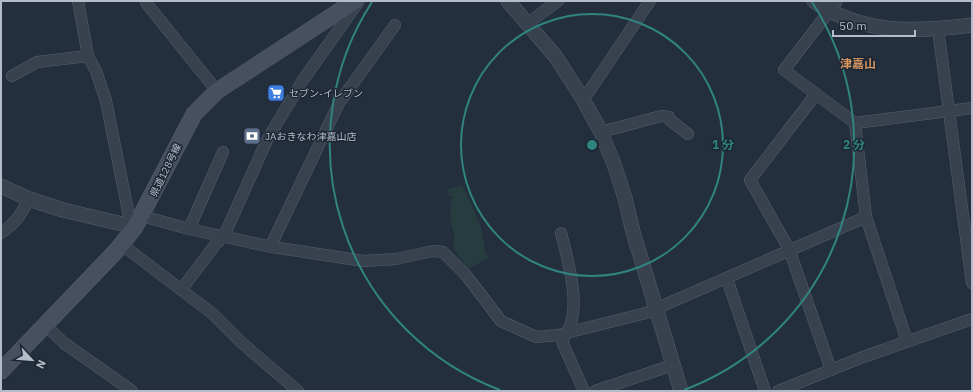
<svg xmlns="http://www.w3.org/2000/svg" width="973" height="392" font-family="'IBM Plex Sans','Noto Sans JP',sans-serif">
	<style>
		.green { fill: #263c3f }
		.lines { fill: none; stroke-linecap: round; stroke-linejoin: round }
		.minor-casing { stroke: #565f6c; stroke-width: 12 }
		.tertiary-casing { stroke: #565f6c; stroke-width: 15 }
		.secondary-casing { stroke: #565f6c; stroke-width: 17 }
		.minor { stroke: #38414e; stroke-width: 11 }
		.tertiary { stroke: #38414e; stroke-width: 14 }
		.secondary { stroke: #465061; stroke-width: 16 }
		.ring { fill: none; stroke: #308480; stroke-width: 2 }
		.labels { text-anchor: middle; stroke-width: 3; stroke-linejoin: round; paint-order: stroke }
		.poi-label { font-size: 10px; fill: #b4bcc9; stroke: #1d2633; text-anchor: start }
		.street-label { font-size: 10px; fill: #b4bcc9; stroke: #1d2633 }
		.quarter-label { font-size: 12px; font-weight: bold; fill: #d59563; stroke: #1d2633 }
		.centre { fill: #308480; stroke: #1d2633; stroke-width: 2 }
		.ring-label { font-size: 12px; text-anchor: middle; font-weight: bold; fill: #308480; stroke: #1d2633; stroke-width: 3; stroke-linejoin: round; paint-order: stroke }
	</style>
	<rect width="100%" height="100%" fill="#242f3e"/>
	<path class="green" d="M462,185c7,14 14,28 19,43 3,11 2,21 7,30l-20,11 -15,-21 2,-9 -5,-21 2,-22h-4l1,-7z"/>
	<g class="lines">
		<defs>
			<g id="minor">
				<polyline points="78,1 88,56 96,71 106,101 128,211 129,225"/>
				<polyline points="146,1 147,4 217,91"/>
				<polyline points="837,1 784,70 855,123 972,108"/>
				<polyline points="527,24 558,1"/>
				<polyline points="938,29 972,283"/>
				<polyline points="12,76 37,62 88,56"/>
				<polyline points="816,94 750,180 789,249 831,370"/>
				<polyline points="581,96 588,93 650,1"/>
				<polyline points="855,123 866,217 907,341"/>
				<polyline points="601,132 661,116 669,117 670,120 688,134"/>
				<polyline points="142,216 189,229 272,247 364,261 396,259 433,251 443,252 466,275 501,321 536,337 558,335 646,313 866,217"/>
				<polyline points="189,229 223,152"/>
				<path d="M1,233c14,-9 21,-20 28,-34"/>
				<path d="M561,233c7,28 24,83 1,106l1,5 21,47"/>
				<polyline points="121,244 213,314 242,343 298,391"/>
				<polyline points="272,247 273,241 339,103 395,25"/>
				<polyline points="727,279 765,391"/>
				<polyline points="181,290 215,245 224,236 267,140 303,80 359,1"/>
				<polyline points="45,325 64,343 132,391"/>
				<polyline points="595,391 673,365"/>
				<polyline points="778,391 863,357 972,319"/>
			</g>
			<g id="tertiary">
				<polyline points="508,1 556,57 581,96 601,132 614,164 625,198 633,232 681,391"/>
				<path d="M814,1c49,34 102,31 158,24"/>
				<polyline points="1,186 29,199 63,210 135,227"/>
			</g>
			<polyline id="secondary" points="1,371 116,251 135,227 194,114 217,91 355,1"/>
		</defs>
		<use href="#minor" class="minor-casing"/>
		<use href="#tertiary" class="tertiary-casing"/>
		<use href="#secondary" class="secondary-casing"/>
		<use href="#minor" class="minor"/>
		<use href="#tertiary" class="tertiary"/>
		<use href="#secondary" class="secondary"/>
	</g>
	<g class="ring">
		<circle cx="592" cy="145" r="131"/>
		<path d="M500 390A262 262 0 0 1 372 2M812 2A262 262 0 0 1 684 390"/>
	</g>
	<defs>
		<symbol id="supermarket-square" viewBox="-11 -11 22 22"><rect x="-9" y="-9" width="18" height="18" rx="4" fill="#3f7fe0" stroke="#1d2633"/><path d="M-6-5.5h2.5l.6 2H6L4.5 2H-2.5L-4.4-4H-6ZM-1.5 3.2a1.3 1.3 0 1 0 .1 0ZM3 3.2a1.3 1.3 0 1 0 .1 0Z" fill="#fff"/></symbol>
		<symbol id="bank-square" viewBox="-11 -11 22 22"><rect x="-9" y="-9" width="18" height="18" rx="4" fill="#5c6f8a" stroke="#1d2633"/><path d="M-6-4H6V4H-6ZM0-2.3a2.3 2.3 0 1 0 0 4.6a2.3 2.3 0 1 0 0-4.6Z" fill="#fff"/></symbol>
	</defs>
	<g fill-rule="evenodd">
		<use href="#supermarket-square" x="266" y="83" width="20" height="20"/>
		<use href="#bank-square" x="242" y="126" width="20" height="20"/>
	</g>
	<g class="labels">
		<g class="poi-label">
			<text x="289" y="97">セブン-イレブン</text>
			<text x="265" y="140">JAおきなわ津嘉山店</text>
		</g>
		<g class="street-label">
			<text transform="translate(165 170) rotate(-64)" y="4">県道128号線</text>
		</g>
		<g class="quarter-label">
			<text x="858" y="68">津嘉山</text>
		</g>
	</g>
	<circle cx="592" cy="145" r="6" class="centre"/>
	<g class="ring-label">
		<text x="723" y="149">1 分</text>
		<text x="854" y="149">2 分</text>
	</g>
	<rect width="973" height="392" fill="none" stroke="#b4bcc9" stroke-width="4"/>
	<g transform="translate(32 360) rotate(116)" stroke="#1d2633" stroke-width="3" paint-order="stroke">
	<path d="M0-3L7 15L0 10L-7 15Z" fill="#b4bcc9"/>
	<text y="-6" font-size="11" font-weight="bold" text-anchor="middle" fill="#b4bcc9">N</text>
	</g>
	<path d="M833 30v6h82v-6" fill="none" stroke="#b4bcc9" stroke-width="2"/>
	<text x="839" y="30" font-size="12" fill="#b4bcc9" stroke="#1d2633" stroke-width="3" paint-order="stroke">50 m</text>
</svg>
